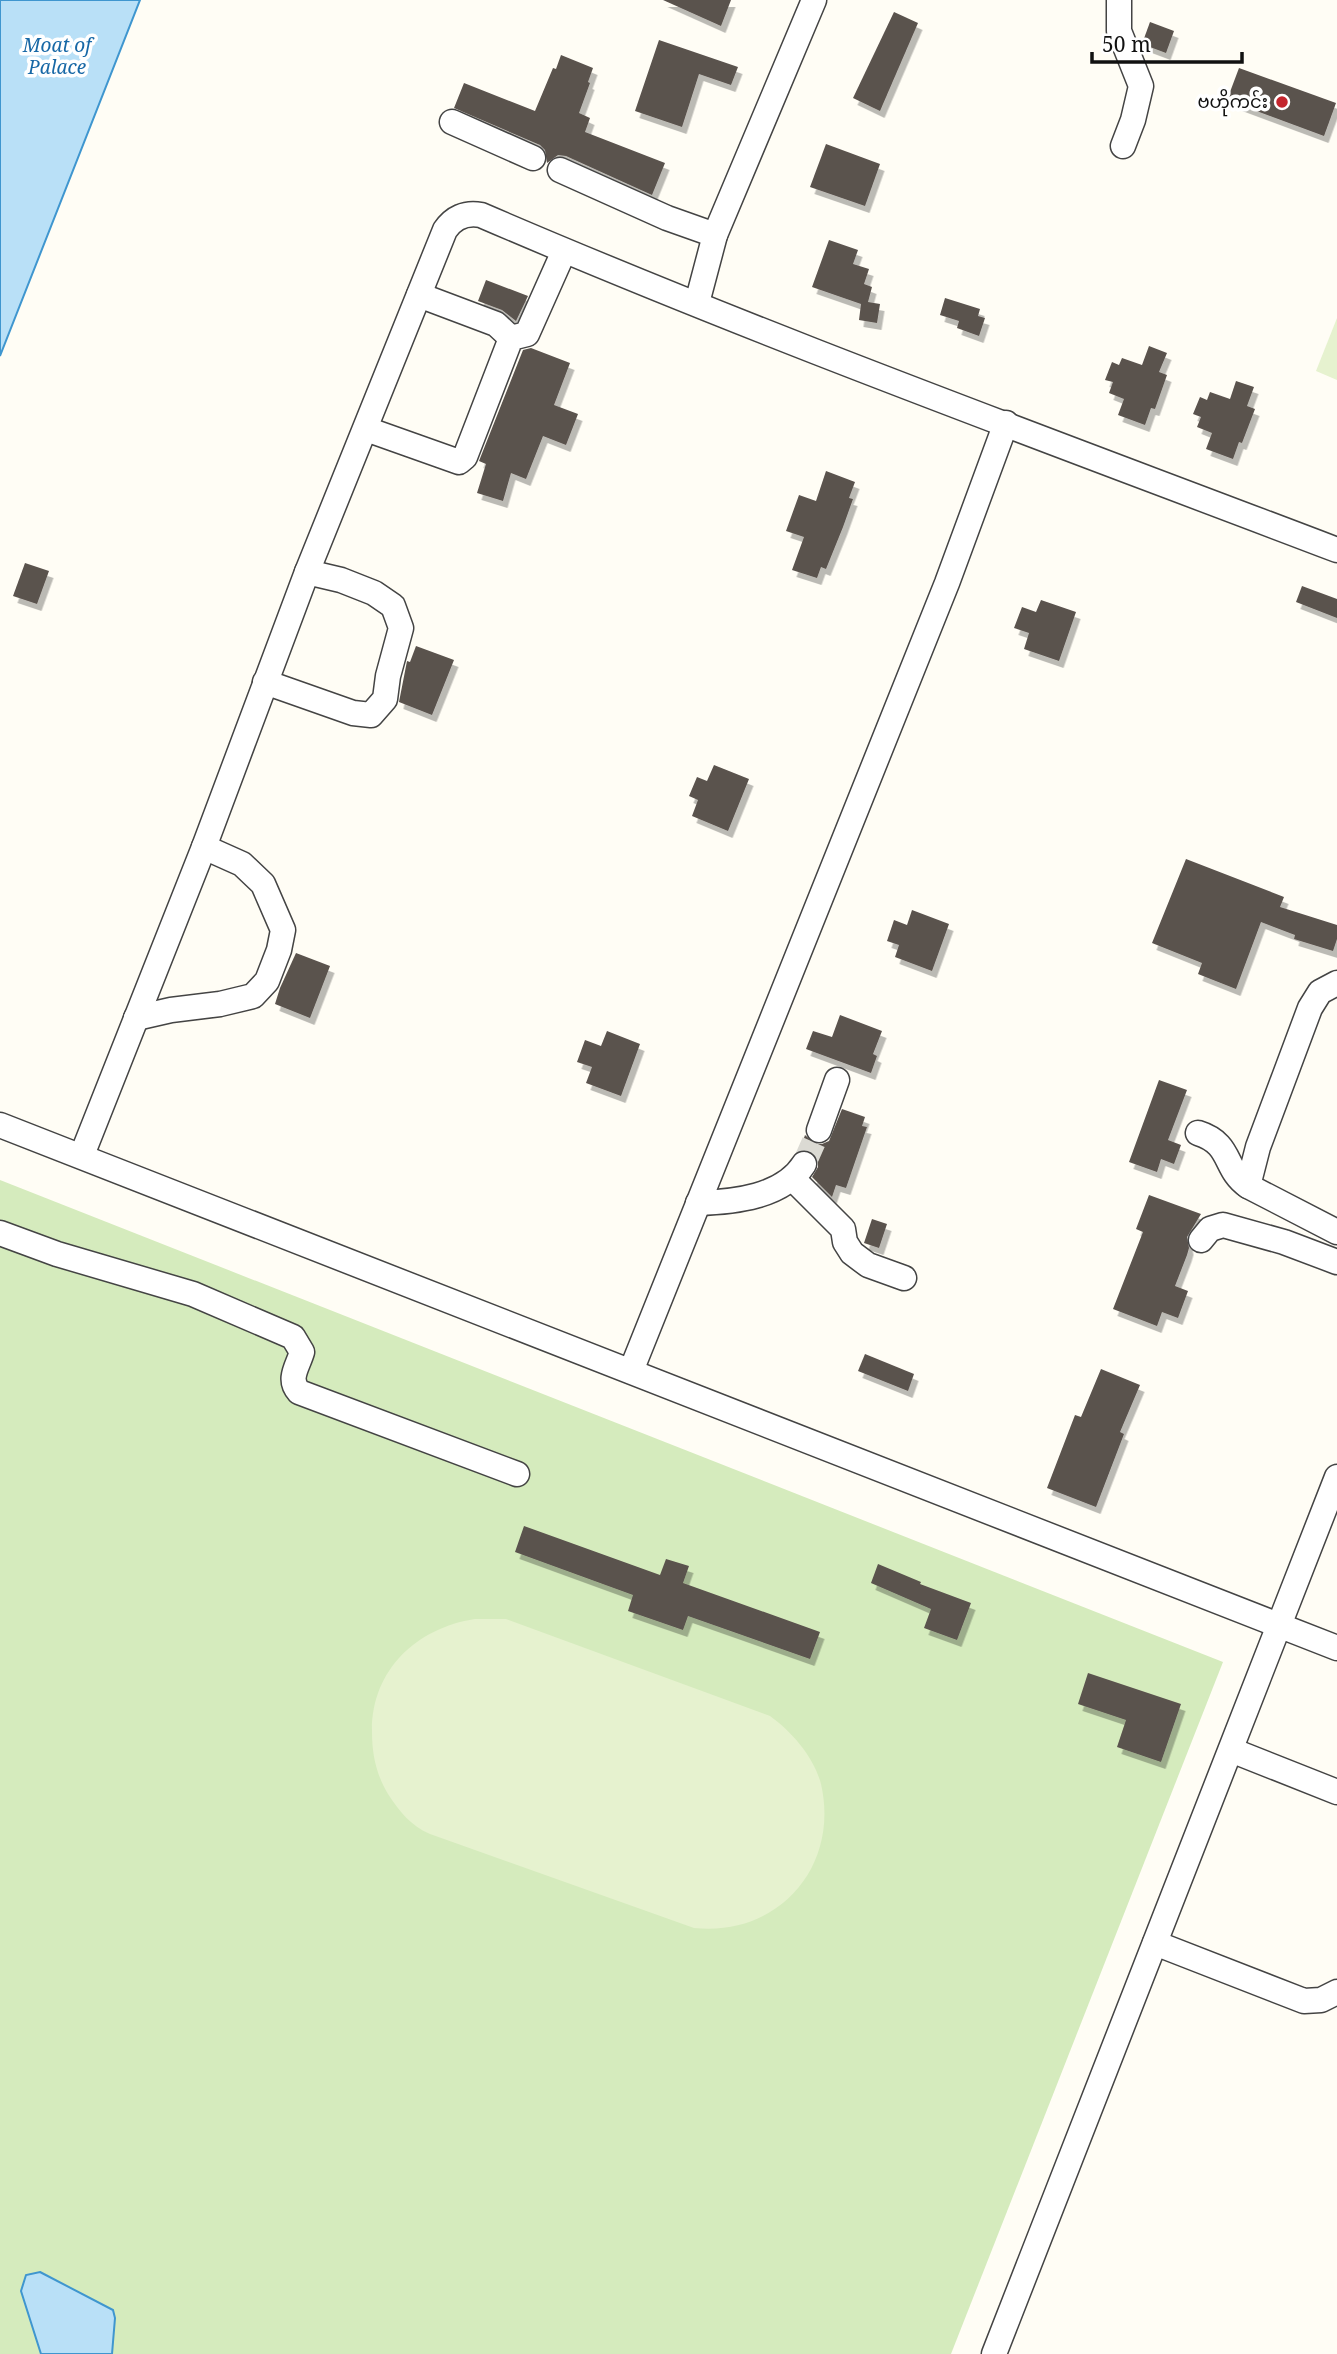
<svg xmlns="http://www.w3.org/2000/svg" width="1337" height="2354" font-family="'Noto Serif','Noto Sans Myanmar',serif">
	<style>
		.green { fill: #d5ebbd }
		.pitch { fill: #e6f2cf }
		.water { fill: #b9e0f7; stroke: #3f96cf; stroke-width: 2 }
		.building { fill: #5a524d; filter: url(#shadow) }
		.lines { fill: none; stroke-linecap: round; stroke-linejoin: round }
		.minor-tunnel { stroke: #dbdad3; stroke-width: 24; stroke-dasharray: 24 12; stroke-linecap: butt }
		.minor-casing { stroke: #444; stroke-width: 27 }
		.minor { stroke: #fff; stroke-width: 24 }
		.poi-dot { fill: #c4262e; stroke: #fff; stroke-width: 2.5 }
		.labels { text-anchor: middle; stroke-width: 7; stroke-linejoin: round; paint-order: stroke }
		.poi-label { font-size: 18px; fill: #111; stroke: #fff; text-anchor: end }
		.water-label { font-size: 19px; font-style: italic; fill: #1768a6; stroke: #fff }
	</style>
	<defs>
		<filter id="shadow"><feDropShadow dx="4.5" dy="7" stdDeviation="0" flood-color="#0004"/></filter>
	</defs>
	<rect width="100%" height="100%" fill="#fffdf5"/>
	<polygon class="green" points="0,1180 1223,1662 951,2354 0,2354"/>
	<g class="pitch">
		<polygon points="1337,318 1337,380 1316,371"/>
		<path d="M475,1619h31l264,97c22,16 44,41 51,68 19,83 -43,153 -127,144l-264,-94c-19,-8 -31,-23 -42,-40 -12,-20 -16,-40 -16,-62 -1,-61 44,-104 103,-113z"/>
	</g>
	<g class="water">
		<polygon points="0,0 140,0 0,356"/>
		<polygon points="40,2272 113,2310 115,2318 112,2354 41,2354 21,2291 26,2275"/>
	</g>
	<g class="building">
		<polygon points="663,0 731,0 721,26"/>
		<polygon points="894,12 918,23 880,111 853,98"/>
		<polygon points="1150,22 1174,31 1166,53 1142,44"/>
		<polygon points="659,40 738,67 731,85 699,74 682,127 635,111"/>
		<polygon points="561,55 593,68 588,82 590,83 579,113 590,118 585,132 665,163 652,195 566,156 558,155 547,163 545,150 540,145 454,108 464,83 535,111 553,68 556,69"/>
		<polygon points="1239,68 1336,103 1324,136 1227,100"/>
		<polygon points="826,144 880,164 865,206 810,187"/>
		<polygon points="829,240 858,250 853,264 869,269 864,284 872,287 868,302 880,304 877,323 859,320 861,304 812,287"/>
		<polygon points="486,280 528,296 516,321 502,310 478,301"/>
		<polygon points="945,298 980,309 978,316 985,318 979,336 957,328 959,321 940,315"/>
		<polygon points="1149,346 1167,353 1159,372 1167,375 1155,409 1151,408 1145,425 1118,415 1124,399 1109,393 1113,382 1105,380 1112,362 1119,365 1122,358 1142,365"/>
		<polygon points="531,348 570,363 554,405 578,414 566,445 543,436 526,479 511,473 503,501 477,493 486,464 479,461 523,350"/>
		<polygon points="1236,381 1254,387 1247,406 1255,409 1242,443 1239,442 1233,459 1206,449 1212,433 1197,427 1201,417 1193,414 1200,397 1207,400 1210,392 1230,399"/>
		<polygon points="826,471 855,482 849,498 853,499 843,527 826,569 821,567 817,578 792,570 804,537 786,531 799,495 816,501"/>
		<polygon points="25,563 49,571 37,604 13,596"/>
		<polygon points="1302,586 1337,599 1337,618 1296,602"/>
		<polygon points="1041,600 1076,612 1059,661 1024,649 1029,633 1014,628 1022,607 1036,612"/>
		<polygon points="416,646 454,660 432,715 399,702 407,661 410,662"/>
		<polygon points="714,765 749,779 728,831 692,816 698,800 689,796 697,777 707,781"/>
		<polygon points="1186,859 1284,897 1280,907 1337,925 1337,939 1333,951 1294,939 1295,935 1261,922 1236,989 1198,974 1202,963 1152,943"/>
		<polygon points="912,910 949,924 932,971 895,957 899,945 887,941 894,920 907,925"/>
		<polygon points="296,953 330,966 310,1018 275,1004 280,988"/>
		<polygon points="840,1015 882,1031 873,1054 877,1056 871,1073 806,1049 813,1031 832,1037"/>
		<polygon points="607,1031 640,1044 621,1096 586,1083 592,1067 577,1062 585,1040 601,1046"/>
		<polygon points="1159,1080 1187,1090 1168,1140 1181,1145 1174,1164 1161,1159 1157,1172 1129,1162"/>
		<polygon points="842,1109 865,1117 862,1126 867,1127 846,1188 836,1185 832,1197 812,1177 818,1167 818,1158 813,1152 800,1150 805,1135 815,1144 822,1144 829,1141"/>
		<polygon points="1149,1195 1201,1214 1187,1237 1189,1248 1187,1255 1175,1286 1188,1291 1178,1318 1162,1312 1157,1326 1113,1309 1143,1232 1136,1229"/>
		<polygon points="872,1219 887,1224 879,1248 864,1243"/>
		<polygon points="865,1354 914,1374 908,1391 858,1371"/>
		<polygon points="1101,1369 1140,1385 1120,1432 1124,1434 1096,1507 1047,1488 1075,1415 1081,1417"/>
		<polygon points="524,1526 660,1575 666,1559 689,1566 683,1583 820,1632 810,1659 688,1616 683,1630 628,1611 633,1595 515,1552"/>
		<polygon points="878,1564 921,1582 920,1584 971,1603 957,1640 924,1628 931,1609 871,1583"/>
		<polygon points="1088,1673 1181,1704 1161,1762 1117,1747 1126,1720 1078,1704"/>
	</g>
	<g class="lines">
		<polyline class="minor-tunnel" points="804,1164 819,1130"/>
		<defs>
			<g id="minor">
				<polyline points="1119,0 1119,31 1141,86 1133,120 1123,146"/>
				<polyline points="452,122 533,158"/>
				<polyline points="560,170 667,218 715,235"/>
				<polyline points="419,295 496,324 511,338"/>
				<polyline points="697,303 715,235 814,0"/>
				<polyline points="366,429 459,462 465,457 511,338 527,334 564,251"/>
				<polyline points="265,682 353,713 371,715 385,699 388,676 401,628 393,606 374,593 341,580 307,572"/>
				<polyline points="1337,983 1320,992 1310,1008 1258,1147 1248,1186 1337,1232"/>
				<polyline points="136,1018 171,1010 220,1004 253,996 267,981 279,950 283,930 263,884 242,864 204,847"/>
				<polyline points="0,1125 1337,1648"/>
				<polyline points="819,1130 837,1080"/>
				<path d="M1198,1133c35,11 25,36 50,53"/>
				<path d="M82,1155l122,-308 103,-275 138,-342c8,-12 20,-18 36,-15 281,121 570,226 856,335"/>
				<polyline points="793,1179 843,1229 845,1242 852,1253 868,1265 904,1278"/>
				<path d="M698,1203c36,-1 85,-6 106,-39"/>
				<path d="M0,1233l57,21 136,40 100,43 9,15c-4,14 -15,27 -3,40l218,82"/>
				<polyline points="1201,1240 1210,1229 1223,1225 1284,1242 1337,1262"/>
				<polyline points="631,1371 947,583 1006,423"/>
				<polyline points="1231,1750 1337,1792"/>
				<polyline points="1155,1943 1304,2001 1321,2000 1337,1992"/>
				<polyline points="994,2354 1337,1477"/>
			</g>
		</defs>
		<use href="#minor" class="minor-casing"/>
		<use href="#minor" class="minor"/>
	</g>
	<circle class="poi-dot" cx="1282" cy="102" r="7"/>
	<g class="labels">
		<g class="poi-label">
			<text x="1268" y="108">ဗဟိုကင်း</text>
		</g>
		<g class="water-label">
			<text x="57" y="52">Moat of<tspan x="57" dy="22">Palace</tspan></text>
		</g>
	</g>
	<path d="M1092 52v10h150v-10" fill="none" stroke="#111111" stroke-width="3.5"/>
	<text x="1102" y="52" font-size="21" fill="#111111" stroke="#ffffff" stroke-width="5" paint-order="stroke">50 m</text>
</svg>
